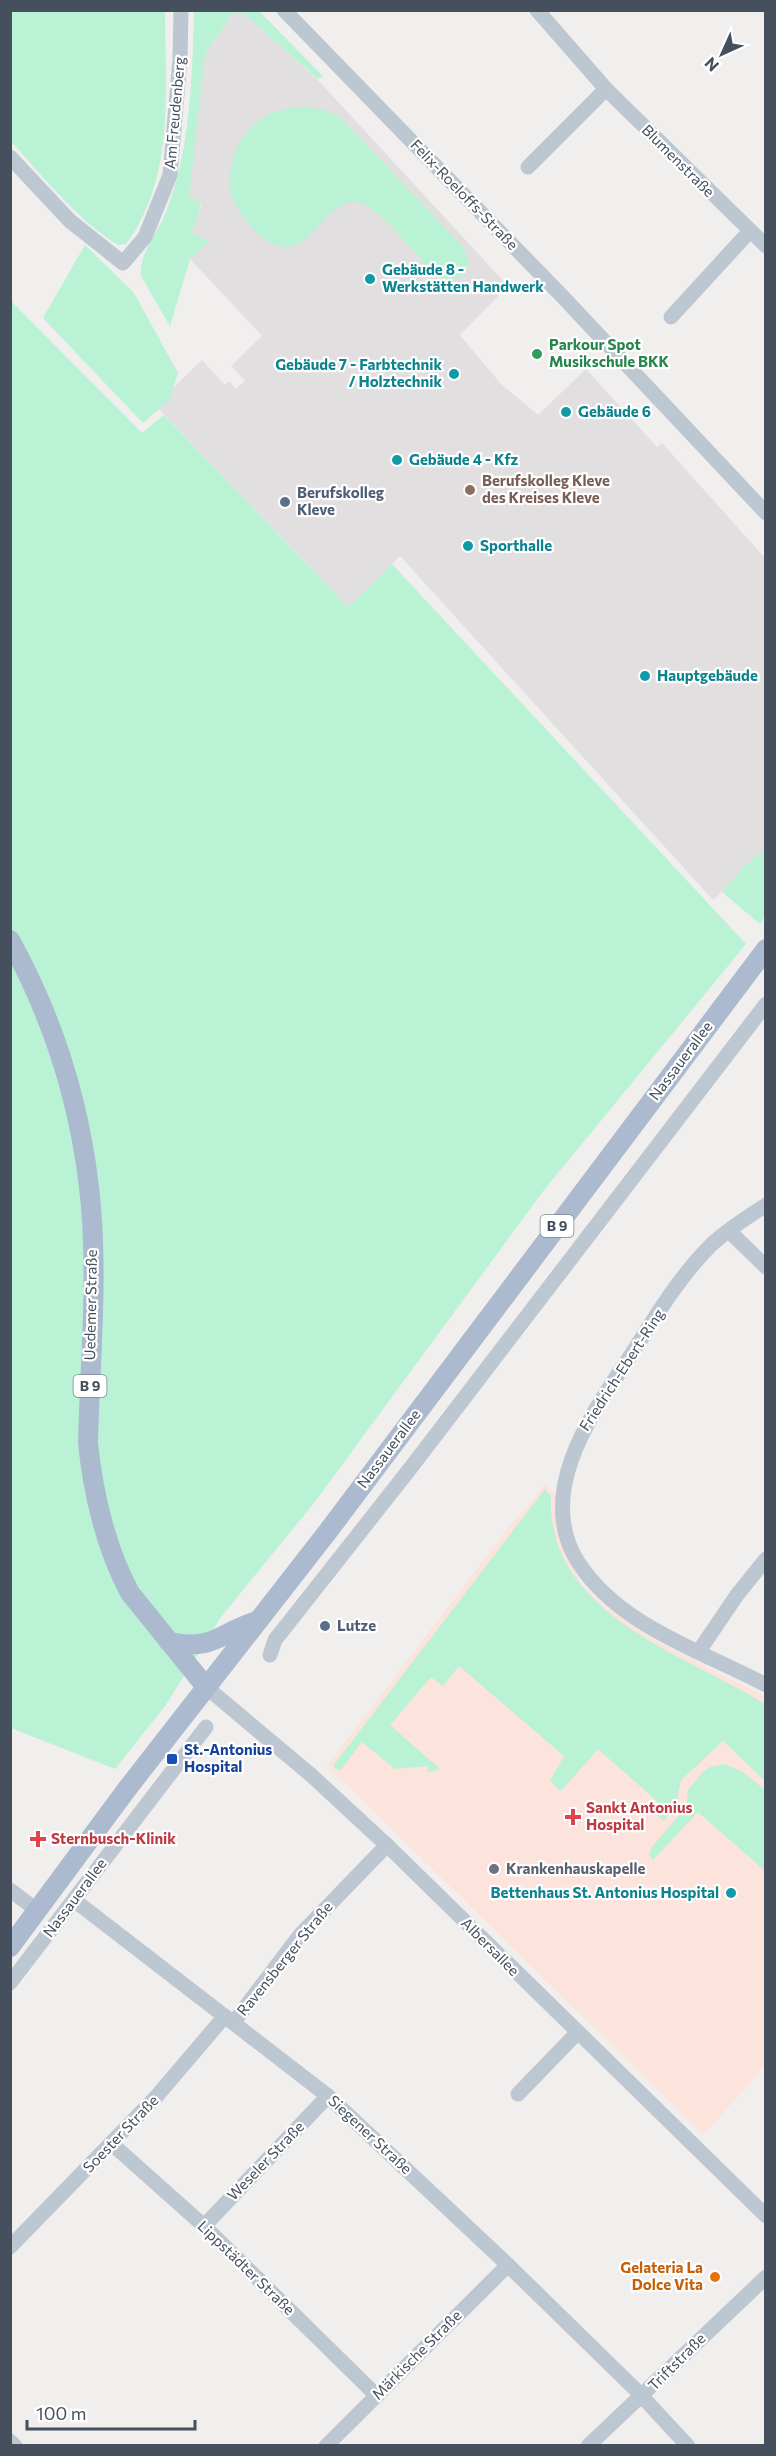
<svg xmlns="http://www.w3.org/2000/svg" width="776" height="2456" font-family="Commissioner,sans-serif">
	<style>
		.education { fill: #e2dfe0 }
		.medical { fill: #fce3dc }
		.green { fill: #b9f2d5 }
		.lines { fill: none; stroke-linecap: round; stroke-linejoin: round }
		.minor { stroke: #bdc7d1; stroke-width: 15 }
		.major { stroke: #acbacf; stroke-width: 20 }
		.culture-dot { fill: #0f9aa8; stroke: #fff; stroke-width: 2 }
		.leisure-dot { fill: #2e9e5b; stroke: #fff; stroke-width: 2 }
		.education-dot { fill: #8d6e63; stroke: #fff; stroke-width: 2 }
		.service-dot { fill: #5c6f8a; stroke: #fff; stroke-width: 2 }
		.transit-dot { fill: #1a4fb4; stroke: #fff; stroke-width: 2 }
		.health-dot { fill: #e0444e; stroke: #fff; stroke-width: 2 }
		.worship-dot { fill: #6b7280; stroke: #fff; stroke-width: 2 }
		.food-dot { fill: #e8710a; stroke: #fff; stroke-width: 2 }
		.labels { text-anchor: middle; stroke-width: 4.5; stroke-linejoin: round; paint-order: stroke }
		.shield { fill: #fff; stroke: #7d848e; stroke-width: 1.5 }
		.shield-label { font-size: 14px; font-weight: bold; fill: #454f5d }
		.street-label { font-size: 15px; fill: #454f5d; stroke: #fff }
		.culture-label { font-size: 15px; font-weight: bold; fill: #0d838f; stroke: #fff; text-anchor: start }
		.leisure-label { font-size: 15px; font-weight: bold; fill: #27864d; stroke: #fff; text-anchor: start }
		.education-label { font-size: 15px; font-weight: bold; fill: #785e54; stroke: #fff; text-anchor: start }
		.service-label { font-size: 15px; font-weight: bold; fill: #4e5e75; stroke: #fff; text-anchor: start }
		.transit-label { font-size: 15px; font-weight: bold; fill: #164399; stroke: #fff; text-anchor: start }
		.health-label { font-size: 15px; font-weight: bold; fill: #be3a42; stroke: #fff; text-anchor: start }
		.worship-label { font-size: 15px; font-weight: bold; fill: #5b616d; stroke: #fff; text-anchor: start }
		.food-label { font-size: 15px; font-weight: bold; fill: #c56008; stroke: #fff; text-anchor: end }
	</style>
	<rect width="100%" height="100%" fill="#f1eeee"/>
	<polygon class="education" points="233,13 243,13 317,79 508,286 460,335 501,384 538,415 586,369 657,447 662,443 765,558 765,853 713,900 400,556 348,607 155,405 202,360 225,385 229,381 236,389 245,381 231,366 262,336 190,259 191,233 202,204 188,197 205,54"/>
	<polygon class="medical" points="545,1485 555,1493 554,1506 566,1557 581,1583 598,1601 647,1636 765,1697 765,2065 704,2135 327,1766 506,1531"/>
	<g class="green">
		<path d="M10,11h155c0,78 11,166 -39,233l-8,1c-37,-22 -79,-72 -107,-104z"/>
		<path d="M194,11h65l64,65 -5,3 -75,-66h-10l-28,41 -16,142 12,8 -9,29 17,8 -19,18 -20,67 -29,-50c-3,-21 18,-45 25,-64 25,-64 26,-134 28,-201z"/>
		<path d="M304,107l21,3 14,6 123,130 7,14 -6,15 -15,6 -13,-5c-14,-16 -57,-69 -74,-73 -43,-11 -55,85 -110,23 -11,-13 -21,-26 -21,-44 0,-20 5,-36 18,-51 14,-17 35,-24 56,-24z"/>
		<polygon points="85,245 134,293 178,373 169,400 143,423 43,318"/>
		<polygon points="10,300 142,433 164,415 348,607 392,564 746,944 544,1190 314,1503 221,1617 165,1706 115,1769 11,1728"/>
		<polygon points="765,850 765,916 760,924 722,892 743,867"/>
		<path d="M545,1489l6,7c-5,118 132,157 214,208v77l-42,-40 -42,39 -5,24 -12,17 -11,-10 5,-9 -60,-53 -37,42 -11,-10 14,-25 -105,-90 -16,20 -12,-9 -41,48 50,44 -13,4 1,-7 -33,3 -33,-27 -22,29 -7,-5z"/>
		<polygon points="724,1764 743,1772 765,1790 765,1871 698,1812 653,1860 649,1854 652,1847 686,1807 688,1790 702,1773 710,1767"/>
	</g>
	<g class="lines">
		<g class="minor">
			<polyline points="284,10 562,296 766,513"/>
			<polyline points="537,10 606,89 766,246"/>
			<polyline points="10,157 70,221 123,263 145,237 170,175 180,59 181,10"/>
			<polyline points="528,167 606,89"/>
			<polyline points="671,317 749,232"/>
			<path d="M766,1205c-19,12 -39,25 -55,40 -32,32 -56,72 -80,110 -38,57 -97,137 -53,207 41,64 124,89 188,123"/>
			<polyline points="729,1231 766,1267"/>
			<polyline points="699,1651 737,1595 766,1559"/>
			<polyline points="270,1655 275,1640 409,1470 766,1004"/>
			<polyline points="206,1687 311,1775 391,1849 766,2216"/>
			<polyline points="10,1890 38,1911"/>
			<polyline points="74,1900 328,2096 508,2265 637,2391 688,2446"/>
			<polyline points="10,1983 206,1727"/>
			<polyline points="234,2022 300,1935 387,1845"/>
			<polyline points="518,2094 577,2033"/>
			<polyline points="112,2144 204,2226 377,2396"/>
			<polyline points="204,2226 328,2096"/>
			<polyline points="10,2247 156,2097 225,2016"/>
			<polyline points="10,2441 15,2446"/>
			<polyline points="326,2446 508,2265"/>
			<polyline points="588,2446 766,2277"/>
		</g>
		<g class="major">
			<path d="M10,940c42,76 69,161 79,247 10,84 1,171 -1,256 5,50 18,106 42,150l76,94"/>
			<path d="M169,1642c46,9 49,-9 88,-21"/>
			<polyline points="10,1947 127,1789 329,1530 766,949"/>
		</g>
	</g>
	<g class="culture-dot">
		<circle cx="370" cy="279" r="6"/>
		<circle cx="454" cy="374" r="6"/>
		<circle cx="566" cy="412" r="6"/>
		<circle cx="397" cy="460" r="6"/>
		<circle cx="468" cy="546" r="6"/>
		<circle cx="645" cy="676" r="6"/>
		<circle cx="731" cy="1893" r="6"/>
	</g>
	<circle class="leisure-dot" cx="537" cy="354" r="6"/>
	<circle class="education-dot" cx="470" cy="490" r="6"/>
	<g class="service-dot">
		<circle cx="285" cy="502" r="6"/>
		<circle cx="325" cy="1626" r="6"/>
	</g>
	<rect class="transit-dot" x="166" y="1753" width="12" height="12" rx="3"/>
	<g class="health-dot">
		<path d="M570 1808h6v6h6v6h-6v6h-6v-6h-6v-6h6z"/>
		<path d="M35 1830h6v6h6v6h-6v6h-6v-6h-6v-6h6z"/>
	</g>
	<circle class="worship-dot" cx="494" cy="1869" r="6"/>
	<circle class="food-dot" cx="715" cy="2277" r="6"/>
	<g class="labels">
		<g class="shield">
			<rect x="540.5" y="1215" width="33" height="22" rx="4.5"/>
			<rect x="73.5" y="1375" width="33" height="22" rx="4.5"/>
		</g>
		<g class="shield-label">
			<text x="557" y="1231">B 9</text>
			<text x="90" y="1391">B 9</text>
		</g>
		<g class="street-label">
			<text transform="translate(175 113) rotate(-85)" y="5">Am Freudenberg</text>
			<text transform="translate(678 161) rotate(45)" y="5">Blumenstraße</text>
			<text transform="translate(464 195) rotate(46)" y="5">Felix-Roeloffs-Straße</text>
			<text transform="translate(681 1061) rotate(-53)" y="5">Nassauerallee</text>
			<text transform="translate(91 1305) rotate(-89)" y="5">Uedemer Straße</text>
			<text transform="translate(622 1370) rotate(-57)" y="5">Friedrich-Ebert-Ring</text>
			<text transform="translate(389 1449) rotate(-53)" y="5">Nassauerallee</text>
			<text transform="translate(75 1898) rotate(-53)" y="5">Nassauerallee</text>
			<text transform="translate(490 1947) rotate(45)" y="5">Albersallee</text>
			<text transform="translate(285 1959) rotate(-51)" y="5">Ravensberger Straße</text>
			<text transform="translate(121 2134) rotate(-46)" y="5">Soester Straße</text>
			<text transform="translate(370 2135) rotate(43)" y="5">Siegener Straße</text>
			<text transform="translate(266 2161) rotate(-46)" y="5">Weseler Straße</text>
			<text transform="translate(246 2268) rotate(44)" y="5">Lippstädter Straße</text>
			<text transform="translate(417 2355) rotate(-45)" y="5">Märkische Straße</text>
			<text transform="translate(677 2362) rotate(-45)" y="5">Triftstraße</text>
		</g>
		<g class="culture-label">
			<text x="382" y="275">Gebäude 8 -<tspan x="382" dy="17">Werkstätten Handwerk</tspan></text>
			<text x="442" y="370" text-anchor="end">Gebäude 7 - Farbtechnik<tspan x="442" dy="17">/ Holztechnik</tspan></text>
			<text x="578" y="417">Gebäude 6</text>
			<text x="409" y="465">Gebäude 4 - Kfz</text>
			<text x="480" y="551">Sporthalle</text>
			<text x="657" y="681">Hauptgebäude</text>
			<text x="719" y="1898" text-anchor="end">Bettenhaus St. Antonius Hospital</text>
		</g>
		<g class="leisure-label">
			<text x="549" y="350">Parkour Spot<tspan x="549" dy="17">Musikschule BKK</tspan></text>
		</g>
		<g class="education-label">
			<text x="482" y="486">Berufskolleg Kleve<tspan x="482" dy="17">des Kreises Kleve</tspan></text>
		</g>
		<g class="service-label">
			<text x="297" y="498">Berufskolleg<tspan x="297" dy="17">Kleve</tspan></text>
			<text x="337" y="1631">Lutze</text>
		</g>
		<g class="transit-label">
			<text x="184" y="1755">St.-Antonius<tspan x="184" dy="17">Hospital</tspan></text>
		</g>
		<g class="health-label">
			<text x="586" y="1813">Sankt Antonius<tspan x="586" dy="17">Hospital</tspan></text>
			<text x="51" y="1844">Sternbusch-Klinik</text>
		</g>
		<g class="worship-label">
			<text x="506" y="1874">Krankenhauskapelle</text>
		</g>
		<g class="food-label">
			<text x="703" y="2273">Gelateria La<tspan x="703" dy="17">Dolce Vita</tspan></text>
		</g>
	</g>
	<rect width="776" height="2456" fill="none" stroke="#454f5d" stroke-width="24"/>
	<g transform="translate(722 54) rotate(225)" stroke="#ffffff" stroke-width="4.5" paint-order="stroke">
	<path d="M0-4.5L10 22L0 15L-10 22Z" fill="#454f5d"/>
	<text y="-9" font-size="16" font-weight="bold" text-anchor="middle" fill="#454f5d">N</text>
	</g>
	<path d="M27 2420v9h168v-9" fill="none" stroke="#454f5d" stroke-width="3"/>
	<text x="36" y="2420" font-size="18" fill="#454f5d" stroke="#ffffff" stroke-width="4.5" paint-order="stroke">100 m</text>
</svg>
